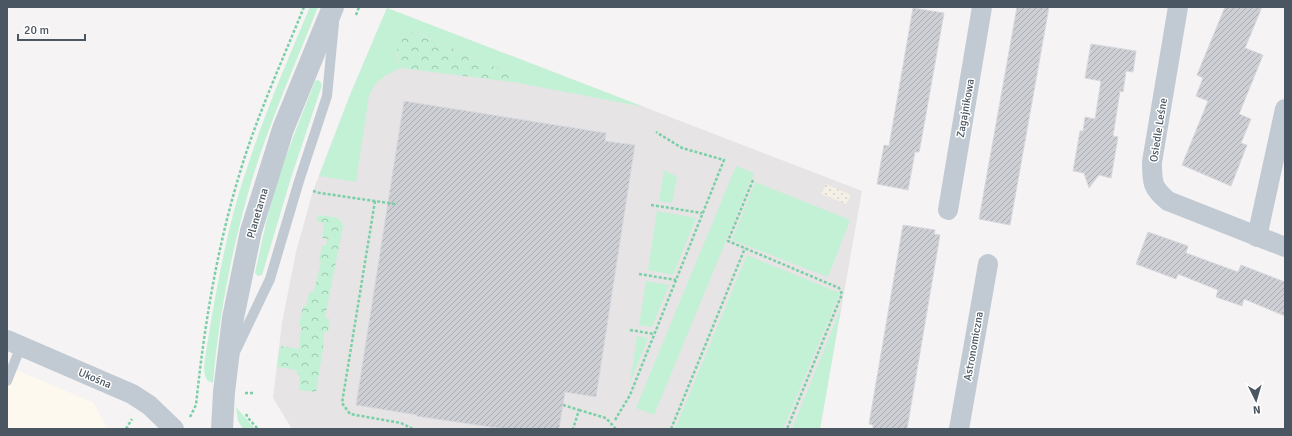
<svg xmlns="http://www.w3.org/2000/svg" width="1292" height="436" font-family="Signika,sans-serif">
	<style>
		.commercial { fill: #fdf9ef }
		.education { fill: #e6e4e5 }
		.grass { fill: #c3f1d5 }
		.sand { fill: url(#sand-dots) }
		.park { fill: url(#park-crowns) }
		.building { fill: url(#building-hatch); stroke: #d7d9de }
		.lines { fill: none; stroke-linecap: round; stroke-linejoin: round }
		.path { stroke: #7ad0a6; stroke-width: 2.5; stroke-dasharray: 3 2; stroke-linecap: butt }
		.service { stroke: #c1cad2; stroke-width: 10 }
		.minor { stroke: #c1cad2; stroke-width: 20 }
		.tertiary { stroke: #c1cad2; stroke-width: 22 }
		.labels { text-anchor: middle; stroke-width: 3; stroke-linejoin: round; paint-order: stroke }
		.street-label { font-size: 11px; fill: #4a5661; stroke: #fff }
	</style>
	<defs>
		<pattern id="sand-dots" width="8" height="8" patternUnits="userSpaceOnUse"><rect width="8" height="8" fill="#f5f0e5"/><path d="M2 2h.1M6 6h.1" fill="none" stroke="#d4d0c7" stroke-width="1.8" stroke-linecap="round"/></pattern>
		<pattern id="park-crowns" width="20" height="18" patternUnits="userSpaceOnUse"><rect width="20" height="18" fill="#c3f1d5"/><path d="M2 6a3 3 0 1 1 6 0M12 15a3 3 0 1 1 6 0" fill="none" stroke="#a0c6b0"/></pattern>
		<pattern id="building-hatch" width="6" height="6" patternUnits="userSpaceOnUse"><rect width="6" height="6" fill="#cdcfd5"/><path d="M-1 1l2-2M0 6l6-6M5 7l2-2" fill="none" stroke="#a8abb0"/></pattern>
	</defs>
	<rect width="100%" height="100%" fill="#f5f3f3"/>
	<polygon class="commercial" points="7,366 94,403 107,429 7,429"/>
	<polygon class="education" points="387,8 862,191 820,429 292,429 273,398 282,323 296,252 313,191 350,95"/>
	<g class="grass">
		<path d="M310,7h8c-23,58 -49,116 -67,176 -19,65 -32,132 -38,200 -5,-2 -7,-3 -8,-8 -3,-8 4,-38 5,-48 9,-53 19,-106 36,-156 18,-56 41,-110 64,-164z"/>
		<path d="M387,8l257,99 -131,-25v-7l-96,-43 -15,2 -6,22 5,12c-16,7 -24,11 -32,27l-13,87 -37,-6 31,-81z"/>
		<path d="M317,80l3,1 2,4 -31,93 -29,97 -4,1 -3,-3c7,-32 14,-66 24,-97 11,-32 24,-64 36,-95z"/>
		<polygon points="736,166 754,173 654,415 636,408"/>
		<polygon points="664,170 677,177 672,203 659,201"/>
		<polygon points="755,182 850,220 828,277 732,240"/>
		<polygon points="657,211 696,218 673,275 648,270"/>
		<polygon points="747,255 840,293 783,429 675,429"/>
		<polygon points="646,281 669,285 652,327 639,325"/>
		<polygon points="841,308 820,429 792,429"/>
		<polygon points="637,336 648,338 630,383"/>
		<polygon points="236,407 255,429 243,429 238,421"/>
	</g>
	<polygon class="sand" points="826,184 851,195 846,204 821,194"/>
	<g class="park">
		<path d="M416,32l97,43v7l-112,-14c-5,-14 -5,-20 0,-34z"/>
		<polygon points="318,215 339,218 338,220 341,221 343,226 325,318 330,319 328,332 324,332 323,349 316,392 299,390 300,378 296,370 277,367 280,346 299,349 301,327 299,326 303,306 306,306 309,293 314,291 321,262 319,261 322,246 325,246 328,239 322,238 324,223 317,221"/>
	</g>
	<g class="building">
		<polygon points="1017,7 1049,7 1010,225 979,219"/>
		<polygon points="1225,7 1262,7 1245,48 1263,55 1239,114 1251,119 1241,143 1247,145 1231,186 1182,165 1208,101 1196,96 1203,78 1197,75"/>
		<polygon points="913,8 944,13 921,142 919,152 915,152 908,190 877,184 884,145 889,146"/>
		<polygon points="1091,44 1136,51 1133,72 1126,71 1123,92 1120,91 1113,136 1118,137 1111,178 1099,175 1089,188 1084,173 1073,171 1080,131 1083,131 1085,117 1095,119 1101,81 1085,78"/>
		<polygon points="404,101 606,133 605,141 635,145 596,397 565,392 559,429 504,429 416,416 417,415 356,405"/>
		<polygon points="903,225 935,230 934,234 940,235 907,429 873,429 873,425 869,424"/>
		<polygon points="1148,232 1188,246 1186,253 1238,272 1241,265 1285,282 1285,316 1244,299 1242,306 1216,297 1218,290 1178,274 1176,279 1136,264"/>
	</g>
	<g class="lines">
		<g class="path">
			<polyline points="356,15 359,7"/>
			<polyline points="753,180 728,241 839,288 842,294 787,429"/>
			<polyline points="313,191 320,193 395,204"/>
			<polyline points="375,201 342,403 350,414 401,423 413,429"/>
			<polyline points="651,205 702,213"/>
			<polyline points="639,274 676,280"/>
			<polyline points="630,330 654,334"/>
			<polyline points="245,393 254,393"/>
			<polyline points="563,405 579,410 573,429"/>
			<polyline points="579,410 606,418 616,429"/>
			<polyline points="246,414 248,418 258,429"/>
			<path d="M190,417l6,-12c8,-77 20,-152 42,-226 17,-59 43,-115 66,-172"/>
			<polyline points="615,420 630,395 724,160 682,148 656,132"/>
			<polyline points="126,429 132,419"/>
			<polyline points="671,429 745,248"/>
		</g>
		<g class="service">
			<polyline points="236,350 270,279 299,181 327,96 334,23"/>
			<polyline points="7,381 21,346"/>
		</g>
		<g class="minor">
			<path d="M1178,7l-26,155c0,20 0,26 16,39l117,46"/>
			<polyline points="948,210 982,7"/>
			<polyline points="1257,237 1285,109"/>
			<polyline points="7,340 132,394 149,405 174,429"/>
			<polyline points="959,429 988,264"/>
		</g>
		<polyline class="tertiary" points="222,429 224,392 233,318 251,231 283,129 333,7"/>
	</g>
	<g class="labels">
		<g class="street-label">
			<text transform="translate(965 108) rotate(-80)" y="4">Zagajnikowa</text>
			<text transform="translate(1158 130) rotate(-81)" y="4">Osiedle Leśne</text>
			<text transform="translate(257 213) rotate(-74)" y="4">Planetarna</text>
			<text transform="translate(973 346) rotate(-80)" y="4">Astronomiczna</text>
			<text transform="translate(95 378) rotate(23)" y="4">Ukośna</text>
		</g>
	</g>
	<rect width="1292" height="436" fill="none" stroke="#4a5661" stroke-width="16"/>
	<g transform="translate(1256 400) rotate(175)" stroke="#ffffff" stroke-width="3" paint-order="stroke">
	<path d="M0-3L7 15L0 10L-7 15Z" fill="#4a5661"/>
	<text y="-6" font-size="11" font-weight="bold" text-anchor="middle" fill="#4a5661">N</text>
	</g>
	<path d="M18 34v6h67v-6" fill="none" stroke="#4a5661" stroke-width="2"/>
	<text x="24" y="34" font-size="12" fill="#4a5661" stroke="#ffffff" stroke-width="3" paint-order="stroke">20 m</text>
</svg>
